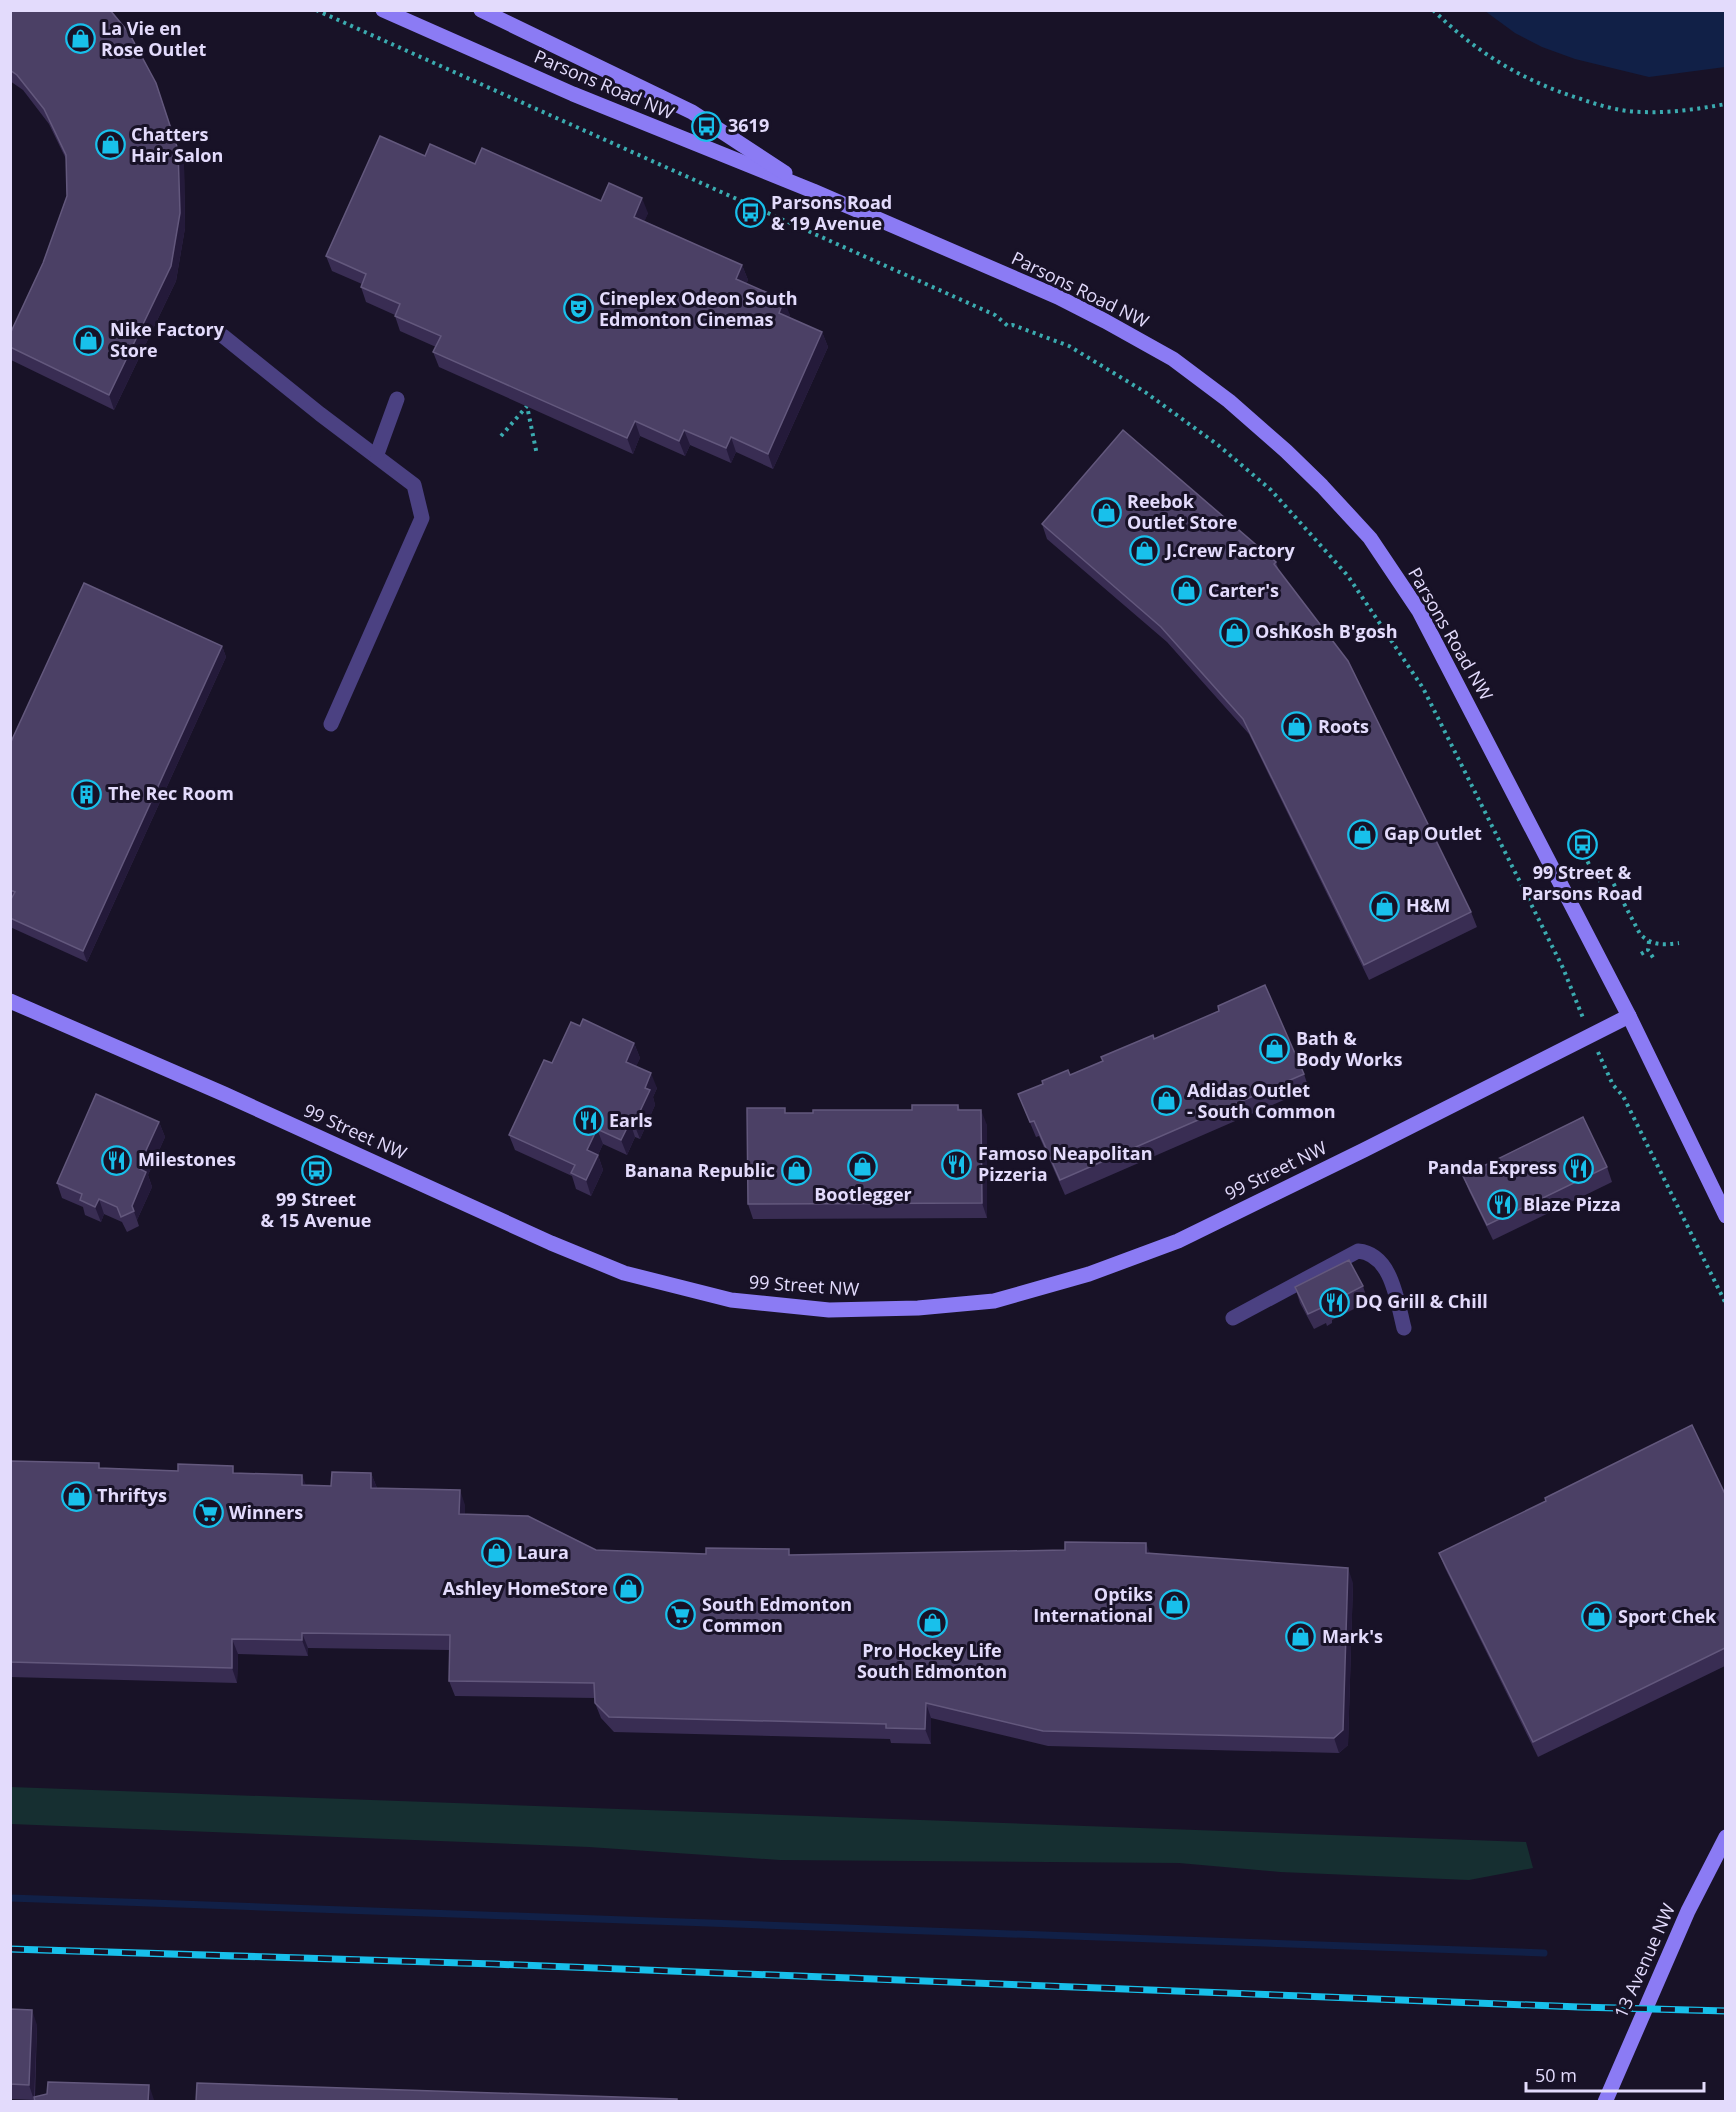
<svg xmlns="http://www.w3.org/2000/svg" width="1736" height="2112" font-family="'Open Sans',sans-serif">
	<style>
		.green { fill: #162f31 }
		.water { fill: #112047 }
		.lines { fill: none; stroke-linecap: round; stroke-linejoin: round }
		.stream { stroke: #112047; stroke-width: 7 }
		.path { stroke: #3babb0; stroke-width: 4; stroke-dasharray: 3 4.5; stroke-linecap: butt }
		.lane { stroke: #4b4182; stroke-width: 15 }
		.secondary { stroke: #8b7bf4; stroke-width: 15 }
		.rail-casing { stroke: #18c0eb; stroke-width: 7 }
		.rail { stroke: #181227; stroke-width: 4.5; stroke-dasharray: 14; stroke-linecap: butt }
		.wall { fill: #392d53 }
		.shaded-wall { fill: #241a3a }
		.building { fill: #4b4065; stroke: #63587d; stroke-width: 1.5 }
		.labels { text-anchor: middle; stroke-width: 6; stroke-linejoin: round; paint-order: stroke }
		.poi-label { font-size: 18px; font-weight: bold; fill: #e3dbfc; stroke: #181227; text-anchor: start }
		.street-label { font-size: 18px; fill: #e3dbfc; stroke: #181227 }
	</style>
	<rect width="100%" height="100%" fill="#181227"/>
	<polygon class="green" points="11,1787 1526,1842 1533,1868 1469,1880 1280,1872 1179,1863 780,1860 589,1847 11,1824"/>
	<polygon class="water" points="1485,11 1725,11 1725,67 1649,77 1575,59 1542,47 1515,33"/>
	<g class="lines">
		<polyline class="stream" points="10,1898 1544,1953"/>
		<g class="path">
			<polyline points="316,10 995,315 1008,326 1013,325 1069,346 1145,392 1218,445 1271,490 1348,576 1423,688 1563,968 1583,1018"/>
			<path d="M1433,10c44,43 90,71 148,89 20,7 41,13 62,13 28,1 55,-3 83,-8"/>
			<polyline points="501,436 527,406 537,455"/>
			<path d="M1581,848l16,33 12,-6 31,59c12,12 23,11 39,9"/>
			<polyline points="1649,941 1648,950 1654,959"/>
			<polyline points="1641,954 1648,950"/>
			<polyline points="1598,1052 1613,1085 1623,1096 1726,1304"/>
		</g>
		<g class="lane">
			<polyline points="223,336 320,414 414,485 422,518 331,724"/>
			<polyline points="377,454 397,399"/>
			<path d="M1233,1318l125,-67c34,3 39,50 46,77"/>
		</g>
		<g class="secondary">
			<polyline points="383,10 573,94 813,191 1058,297 1105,321 1173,359 1229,401 1286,451 1322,486 1370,538 1419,611 1629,1016 1726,1216"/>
			<polyline points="481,10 692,112 785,173"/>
			<polyline points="10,1001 224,1094 551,1243 624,1273 731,1300 829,1310 918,1308 994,1301 1089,1274 1178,1241 1364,1150 1629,1016"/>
			<polyline points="1605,2102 1688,1911 1726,1837"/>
		</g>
		<defs>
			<polyline id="rail" points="10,1949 494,1964 1579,2007 1726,2011"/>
		</defs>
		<use href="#rail" class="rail-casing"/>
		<use href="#rail" class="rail"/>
	</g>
	<g class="wall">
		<polygon points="10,10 184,165 185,228 176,281 114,410 11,360 10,358 10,334 43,263 67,196 66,159 49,124 23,90 10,81"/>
		<polygon points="425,156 648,213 644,221 742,265 748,280 746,284 790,315 789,317 822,332 828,347 773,469 736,452 731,463 690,445 685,456 640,436 633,454 439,367 433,352 436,347 400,331 395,316 395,315 366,302 361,287 362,284 332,271 326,256"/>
		<polygon points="1042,524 1276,562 1279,571 1471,912 1477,927 1369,980 1249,734 1167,642 1047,539"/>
		<polygon points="222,646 226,657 87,962 10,927 11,899 10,899 10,744"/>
		<polygon points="580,1026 634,1043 640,1058 636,1066 657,1088 653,1097 655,1105 640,1139 635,1137 627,1155 603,1144 598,1155 603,1170 591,1196 576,1189 572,1176 515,1150 509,1135"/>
		<polygon points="1154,1039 1304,1074 1309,1089 1065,1195 1039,1136 1036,1137 1018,1094 1043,1084 1070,1075"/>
		<polygon points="958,1105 960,1110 987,1125 987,1218 753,1219 748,1204 813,1113 912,1110"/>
		<polygon points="159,1122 165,1137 148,1175 152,1187 137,1220 139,1226 127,1232 122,1222 104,1214 101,1222 85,1215 83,1207 62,1198 57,1183"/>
		<polygon points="1607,1167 1612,1182 1493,1240 1469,1191 1463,1176"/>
		<polygon points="1363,1286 1368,1302 1332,1320 1332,1323 1327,1326 1326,1323 1314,1329 1300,1303 1295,1287"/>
		<polygon points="10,1461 101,1468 236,1473 306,1485 331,1486 371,1473 377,1488 465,1505 465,1515 596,1550 706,1554 791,1555 1150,1553 1353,1583 1348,1745 1339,1753 1048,1746 931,1718 931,1744 891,1743 890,1739 614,1732 601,1718 595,1703 595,1698 455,1696 449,1681 450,1650 308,1648 308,1656 238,1654 237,1683 10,1677"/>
		<polygon points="1725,1494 1725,1666 1538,1757 1445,1568 1439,1553"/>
		<polygon points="10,2009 37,2025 35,2097 154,2100 154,2102 35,2102 34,2100 10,2099"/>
	</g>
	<g class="shaded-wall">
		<polygon points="156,83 184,165 185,228 176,281 114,410 109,395"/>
		<polygon points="642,198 648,213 640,232 634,217"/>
		<polygon points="742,265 748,280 742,294 736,279"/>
		<polygon points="784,300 790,315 784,328 779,313"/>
		<polygon points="822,332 828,347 773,469 768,454"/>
		<polygon points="635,421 640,436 633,454 627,438"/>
		<polygon points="684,430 690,445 685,456 679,441"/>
		<polygon points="731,437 736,452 731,463 726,448"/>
		<polygon points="222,646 226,657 87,962 83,951"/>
		<polygon points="634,1043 640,1058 631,1077 626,1062"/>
		<polygon points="651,1073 657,1088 653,1097 655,1105 640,1139 634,1124 645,1088"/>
		<polygon points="981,1110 987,1125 987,1218 982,1203"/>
		<polygon points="159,1122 165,1137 148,1175 152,1187 137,1220 132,1206 138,1168"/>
		<polygon points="630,1122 635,1137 627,1155 621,1140"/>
		<polygon points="597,1129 603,1144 598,1155 603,1170 591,1196 586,1180 587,1150"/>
		<polygon points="99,1199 104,1214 101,1222 95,1207"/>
		<polygon points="371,1473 377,1488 371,1488"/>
		<polygon points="302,1475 308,1490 302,1485"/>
		<polygon points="460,1490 465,1505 465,1530 459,1514"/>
		<polygon points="1146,1543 1152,1558 1146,1553"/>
		<polygon points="1348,1568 1353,1583 1348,1745 1339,1753 1334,1738"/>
		<polygon points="302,1633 308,1648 308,1656 302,1640"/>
		<polygon points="232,1639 238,1654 237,1683 232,1668"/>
		<polygon points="926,1703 931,1718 931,1744 925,1729"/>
		<polygon points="32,2010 37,2025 34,2100 29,2085"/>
		<polygon points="149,2085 154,2100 154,2102 148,2102"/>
	</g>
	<g class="building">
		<polygon points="10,10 110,10 129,33 156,83 178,150 180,213 171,266 109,395 10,347 10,334 43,263 67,196 66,155 44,109 17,75 10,70"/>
		<polygon points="380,136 425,156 430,144 475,164 482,148 601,201 609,183 642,198 634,217 742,265 736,279 784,300 779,313 822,332 768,454 731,437 726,448 684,430 679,441 635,421 627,438 433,352 441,336 395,316 400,304 361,287 366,274 326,256"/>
		<polygon points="1123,430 1276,562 1274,564 1348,661 1471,912 1364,965 1243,719 1161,627 1042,524"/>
		<polygon points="84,583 222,646 83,951 10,918 10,901 15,892 10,890 10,744"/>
		<polygon points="1265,985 1304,1074 1060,1180 1034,1121 1030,1122 1018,1094 1043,1084 1042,1081 1068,1070 1070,1075 1103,1061 1101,1057 1153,1035 1154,1039 1219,1011 1218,1006"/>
		<polygon points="583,1019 634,1043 626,1062 651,1073 645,1088 650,1090 634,1124 630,1122 621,1140 597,1129 587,1150 598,1155 586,1180 571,1173 575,1165 509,1135 544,1060 552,1063 571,1022 580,1026"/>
		<polygon points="96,1094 159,1122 138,1168 146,1172 132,1206 134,1211 121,1217 117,1207 99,1199 95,1207 80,1200 82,1194 57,1183"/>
		<polygon points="912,1105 958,1105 958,1110 981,1110 982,1203 748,1204 747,1108 785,1108 785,1113 813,1113 813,1110 912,1110"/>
		<polygon points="1583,1117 1607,1167 1487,1225 1463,1176"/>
		<polygon points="1349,1260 1363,1286 1326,1305 1327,1308 1322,1310 1321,1308 1308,1314 1295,1287"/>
		<polygon points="1692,1425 1725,1494 1725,1648 1533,1742 1439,1553 1546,1501 1545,1498"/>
		<polygon points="10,1461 99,1463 99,1468 178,1471 178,1464 233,1466 233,1473 302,1475 302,1485 331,1486 332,1472 371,1473 371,1488 460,1490 459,1514 528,1516 596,1550 706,1554 706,1548 789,1549 789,1555 1065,1550 1065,1542 1146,1543 1146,1553 1348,1568 1343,1730 1334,1738 1043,1731 926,1703 925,1729 886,1728 886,1724 609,1717 595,1703 594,1683 449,1681 450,1635 302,1633 302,1640 232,1639 232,1668 10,1662"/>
		<polygon points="10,2009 32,2010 29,2085 10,2084"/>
		<polygon points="48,2082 149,2085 148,2102 35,2102 34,2097 47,2094"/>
		<polygon points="197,2083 677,2099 677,2102 196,2102"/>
	</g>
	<defs>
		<symbol id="shop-ring" viewBox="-11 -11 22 22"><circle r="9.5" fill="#181227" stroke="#18c0eb" stroke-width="1.5"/><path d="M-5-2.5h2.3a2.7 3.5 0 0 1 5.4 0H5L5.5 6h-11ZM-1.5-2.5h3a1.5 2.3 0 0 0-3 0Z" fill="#18c0eb"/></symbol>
		<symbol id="bus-ring" viewBox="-11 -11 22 22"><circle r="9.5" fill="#181227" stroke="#18c0eb" stroke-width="1.5"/><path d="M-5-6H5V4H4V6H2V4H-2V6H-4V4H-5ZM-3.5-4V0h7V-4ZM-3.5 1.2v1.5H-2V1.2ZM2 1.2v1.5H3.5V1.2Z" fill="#18c0eb"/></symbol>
		<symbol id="theatre-ring" viewBox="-11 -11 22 22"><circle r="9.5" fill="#181227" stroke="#18c0eb" stroke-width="1.5"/><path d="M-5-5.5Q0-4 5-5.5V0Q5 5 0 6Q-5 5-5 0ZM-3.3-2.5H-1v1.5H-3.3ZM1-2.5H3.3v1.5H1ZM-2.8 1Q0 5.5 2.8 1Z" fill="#18c0eb"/></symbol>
		<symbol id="building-ring" viewBox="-11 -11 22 22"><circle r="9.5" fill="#181227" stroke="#18c0eb" stroke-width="1.5"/><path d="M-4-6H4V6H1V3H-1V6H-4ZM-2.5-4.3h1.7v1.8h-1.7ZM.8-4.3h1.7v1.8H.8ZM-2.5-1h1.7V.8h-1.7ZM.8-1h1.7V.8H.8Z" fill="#18c0eb"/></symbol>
		<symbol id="restaurant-ring" viewBox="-11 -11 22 22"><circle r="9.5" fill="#181227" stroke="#18c0eb" stroke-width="1.5"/><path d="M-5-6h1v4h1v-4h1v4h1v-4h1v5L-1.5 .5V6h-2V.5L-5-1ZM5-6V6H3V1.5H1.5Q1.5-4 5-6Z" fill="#18c0eb"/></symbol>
		<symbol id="supermarket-ring" viewBox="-11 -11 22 22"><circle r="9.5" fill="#181227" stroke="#18c0eb" stroke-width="1.5"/><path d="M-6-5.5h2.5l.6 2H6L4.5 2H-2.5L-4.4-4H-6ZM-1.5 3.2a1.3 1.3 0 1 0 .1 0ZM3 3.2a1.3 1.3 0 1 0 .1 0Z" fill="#18c0eb"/></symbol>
	</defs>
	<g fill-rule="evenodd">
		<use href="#shop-ring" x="64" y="22" width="33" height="33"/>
		<use href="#bus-ring" x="690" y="110" width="33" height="33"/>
		<use href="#shop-ring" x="94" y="128" width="33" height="33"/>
		<use href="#bus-ring" x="734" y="196" width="33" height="33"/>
		<use href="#theatre-ring" x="562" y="292" width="33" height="33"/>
		<use href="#shop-ring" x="72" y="324" width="33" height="33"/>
		<use href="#shop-ring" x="1090" y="496" width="33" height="33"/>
		<use href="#shop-ring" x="1128" y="534" width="33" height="33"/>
		<use href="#shop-ring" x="1170" y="574" width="33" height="33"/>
		<use href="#shop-ring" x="1218" y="616" width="33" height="33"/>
		<use href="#shop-ring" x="1280" y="710" width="33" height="33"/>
		<use href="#building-ring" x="70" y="778" width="33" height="33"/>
		<use href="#shop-ring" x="1346" y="818" width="33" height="33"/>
		<use href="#bus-ring" x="1566" y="828" width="33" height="33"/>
		<use href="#shop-ring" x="1368" y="890" width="33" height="33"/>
		<use href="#shop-ring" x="1258" y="1032" width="33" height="33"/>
		<use href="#shop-ring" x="1150" y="1084" width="33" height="33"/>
		<use href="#restaurant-ring" x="572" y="1104" width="33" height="33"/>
		<use href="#restaurant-ring" x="100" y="1144" width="33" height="33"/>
		<use href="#restaurant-ring" x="940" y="1148" width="33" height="33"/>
		<use href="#shop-ring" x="846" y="1150" width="33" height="33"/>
		<use href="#restaurant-ring" x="1562" y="1152" width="33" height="33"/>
		<use href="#bus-ring" x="300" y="1154" width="33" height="33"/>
		<use href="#shop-ring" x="780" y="1154" width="33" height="33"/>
		<use href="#restaurant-ring" x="1486" y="1188" width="33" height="33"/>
		<use href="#restaurant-ring" x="1318" y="1286" width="33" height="33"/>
		<use href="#shop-ring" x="60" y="1480" width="33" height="33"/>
		<use href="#supermarket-ring" x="192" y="1496" width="33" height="33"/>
		<use href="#shop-ring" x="480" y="1536" width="33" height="33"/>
		<use href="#shop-ring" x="612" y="1572" width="33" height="33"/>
		<use href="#shop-ring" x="1158" y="1588" width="33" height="33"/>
		<use href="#supermarket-ring" x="664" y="1598" width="33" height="33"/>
		<use href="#shop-ring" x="1580" y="1600" width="33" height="33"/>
		<use href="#shop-ring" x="916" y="1606" width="33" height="33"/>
		<use href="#shop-ring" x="1284" y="1620" width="33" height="33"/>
	</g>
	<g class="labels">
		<g class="poi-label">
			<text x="101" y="35">La Vie en<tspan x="101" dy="21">Rose Outlet</tspan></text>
			<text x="728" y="132">3619</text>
			<text x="131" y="141">Chatters<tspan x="131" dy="21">Hair Salon</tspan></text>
			<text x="771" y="209">Parsons Road<tspan x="771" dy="21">&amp; 19 Avenue</tspan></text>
			<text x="599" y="305">Cineplex Odeon South<tspan x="599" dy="21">Edmonton Cinemas</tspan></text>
			<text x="110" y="336">Nike Factory<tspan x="110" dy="21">Store</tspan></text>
			<text x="1127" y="508">Reebok<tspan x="1127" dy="21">Outlet Store</tspan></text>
			<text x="1166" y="557">J.Crew Factory</text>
			<text x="1208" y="597">Carter's</text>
			<text x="1255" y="638">OshKosh B'gosh</text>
			<text x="1318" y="733">Roots</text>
			<text x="108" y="800">The Rec Room</text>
			<text x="1384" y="840">Gap Outlet</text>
			<text x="1582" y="879" text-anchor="middle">99 Street &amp;<tspan x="1582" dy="21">Parsons Road</tspan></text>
			<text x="1406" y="912">H&amp;M</text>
			<text x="1296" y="1045">Bath &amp;<tspan x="1296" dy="21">Body Works</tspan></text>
			<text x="1187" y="1097">Adidas Outlet<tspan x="1187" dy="21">- South Common</tspan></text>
			<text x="609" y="1127">Earls</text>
			<text x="978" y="1160">Famoso Neapolitan<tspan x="978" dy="21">Pizzeria</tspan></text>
			<text x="138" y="1166">Milestones</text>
			<text x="1557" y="1174" text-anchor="end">Panda Express</text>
			<text x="775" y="1177" text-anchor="end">Banana Republic</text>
			<text x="863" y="1201" text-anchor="middle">Bootlegger</text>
			<text x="316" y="1206" text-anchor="middle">99 Street<tspan x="316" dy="21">&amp; 15 Avenue</tspan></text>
			<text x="1523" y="1211">Blaze Pizza</text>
			<text x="1355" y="1308">DQ Grill &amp; Chill</text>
			<text x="97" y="1502">Thriftys</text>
			<text x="229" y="1519">Winners</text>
			<text x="517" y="1559">Laura</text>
			<text x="608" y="1595" text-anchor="end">Ashley HomeStore</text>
			<text x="1153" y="1601" text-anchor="end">Optiks<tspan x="1153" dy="21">International</tspan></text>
			<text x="702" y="1611">South Edmonton<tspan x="702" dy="21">Common</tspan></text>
			<text x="1618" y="1623">Sport Chek</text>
			<text x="1322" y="1643">Mark's</text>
			<text x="932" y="1657" text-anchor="middle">Pro Hockey Life<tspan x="932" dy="21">South Edmonton</tspan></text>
		</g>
		<g class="street-label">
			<text transform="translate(604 85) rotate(23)" y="6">Parsons Road NW</text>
			<text transform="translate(1080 290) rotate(26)" y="6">Parsons Road NW</text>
			<text transform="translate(1450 634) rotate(60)" y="6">Parsons Road NW</text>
			<text transform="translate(355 1132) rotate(24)" y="6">99 Street NW</text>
			<text transform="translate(1276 1171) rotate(-26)" y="6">99 Street NW</text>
			<text transform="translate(804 1286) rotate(4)" y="6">99 Street NW</text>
			<text transform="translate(1645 1961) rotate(-66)" y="6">13 Avenue NW</text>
		</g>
	</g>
	<rect width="1736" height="2112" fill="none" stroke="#e3dbfc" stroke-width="24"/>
	<path d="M1526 2082v9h178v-9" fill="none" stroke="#e3dbfc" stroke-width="3"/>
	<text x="1535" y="2082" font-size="18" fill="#e3dbfc" stroke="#181227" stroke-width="4.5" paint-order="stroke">50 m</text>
</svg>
